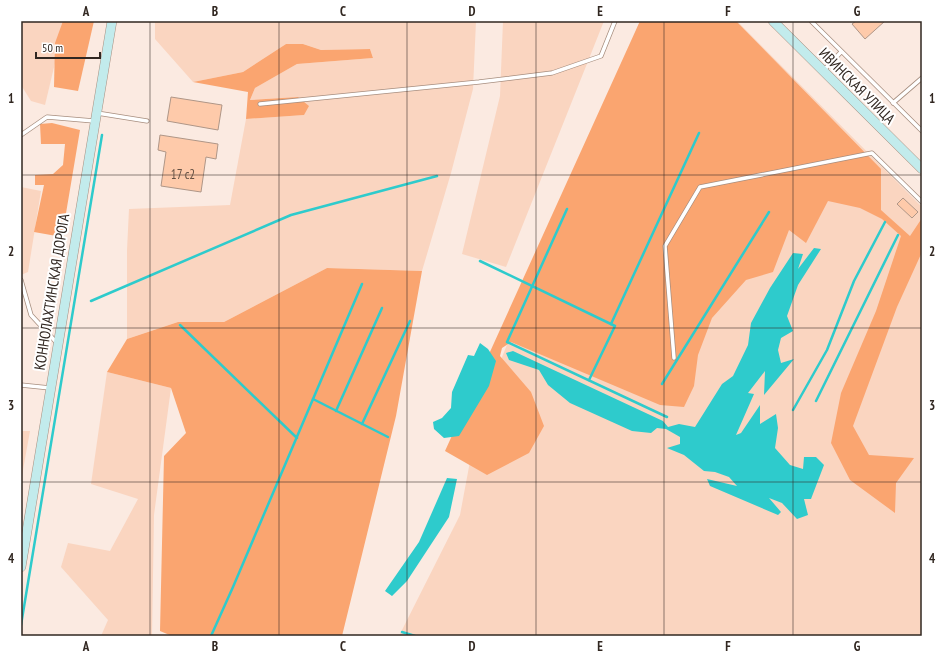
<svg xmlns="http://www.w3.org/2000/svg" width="943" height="657" font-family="'PT Sans Narrow',sans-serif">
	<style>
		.green { fill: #fad5c0 }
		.forest { fill: #faa570 }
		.water { fill: #2ecbcc }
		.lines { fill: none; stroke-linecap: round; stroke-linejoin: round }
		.stream { stroke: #2ecbcc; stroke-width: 2.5 }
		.building { fill: #fecaaa; stroke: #af9687 }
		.lane-casing { stroke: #a78e7f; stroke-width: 5 }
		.secondary-casing { stroke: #a78e7f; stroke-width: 10 }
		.lane { stroke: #fff; stroke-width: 3.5 }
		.secondary { stroke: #c2ebec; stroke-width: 9 }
		.grid { fill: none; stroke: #312721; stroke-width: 1; stroke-opacity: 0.55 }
		.labels { text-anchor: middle; stroke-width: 4; stroke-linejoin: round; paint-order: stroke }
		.number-label { font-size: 13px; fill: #645043 }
		.street-label { font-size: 15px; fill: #312721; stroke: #fff }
		.neatline { fill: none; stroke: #312721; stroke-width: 1.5 }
		.grid-label { font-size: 13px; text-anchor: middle; font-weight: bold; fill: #312721 }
	</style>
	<rect width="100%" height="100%" fill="#fbeae1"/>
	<g class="green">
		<polygon points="21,21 65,21 45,105 31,101 21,85"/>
		<polygon points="155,21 476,21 473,89 451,173 422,271 327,268 224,322 178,322 127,339 127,250 129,209 230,205 246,119 304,115 298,97 250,100 255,88 297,64 373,58 370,49 321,50 303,44 286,44 243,72 193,82 155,39"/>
		<polygon points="503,21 604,21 506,267 462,254 500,96"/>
		<polygon points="640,21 737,21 922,207 922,636 399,636 460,515 479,413"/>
		<polygon points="21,187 41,191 28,272 21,275"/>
		<polygon points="107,372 171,388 154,515 152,636 101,636 108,620 61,567 68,543 110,551 138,499 91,484"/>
		<polygon points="21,431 30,431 21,481"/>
	</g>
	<g class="forest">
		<polygon points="63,21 94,21 78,91 54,87 55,43"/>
		<polygon points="640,21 736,21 881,169 881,210 910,236 922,218 922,252 897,307 853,426 869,455 914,458 896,483 895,513 850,480 831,443 841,393 876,311 901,236 882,219 860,208 828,201 806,243 789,230 773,272 746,280 712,318 698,355 694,386 684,407 660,405 511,342 502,348 500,356 531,392 544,426 529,453 487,475 445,451"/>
		<polygon points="286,44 303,44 321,50 370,49 373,58 297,64 255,88 250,100 298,97 309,106 304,115 246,119 248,92 193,82 243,72"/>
		<polygon points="52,123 80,130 62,237 34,232 44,185 35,185 35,175 53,174 63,165 65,144 41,144 40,124"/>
		<polygon points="327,268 422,271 396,416 342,636 172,636 160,631 164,456 186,433 171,388 107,372 127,339 178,322 224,322"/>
	</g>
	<g class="water">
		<polygon points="814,248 821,249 798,285 787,316 793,331 781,338 778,350 781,363 794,359 764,395 765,371 748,393 754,394 736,435 741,433 760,405 760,424 776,414 778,428 775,448 790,465 803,469 804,457 816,457 824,465 811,499 804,499 808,515 797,519 782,503 769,498 781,512 778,515 710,486 707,479 737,486 729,477 715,472 704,471 684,455 667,448 680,444 680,437 666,429 657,428 651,433 632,431 570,403 548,385 539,370 509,360 506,353 513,351 663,421 668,427 679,424 695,427 722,384 733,376 748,345 751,323 770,288 793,253 803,254 798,269"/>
		<polygon points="480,343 488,349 496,361 489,386 459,436 444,438 434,429 433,422 442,418 451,408 452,392 468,355 474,356"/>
		<polygon points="447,478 457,479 449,517 407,581 392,596 385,591 419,542"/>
	</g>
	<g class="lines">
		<g class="stream">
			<polyline points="567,209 507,342 667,417"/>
			<polyline points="480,261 615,326 589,380"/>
			<polyline points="91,301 291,215 437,176"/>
			<polyline points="611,324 699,133"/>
			<polyline points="180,325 297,438"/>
			<polyline points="662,384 769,212"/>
			<polyline points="313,399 388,437"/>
			<polyline points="816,401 898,235"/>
			<polyline points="793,410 827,350 854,281 885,222"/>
			<polyline points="336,411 382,308"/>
			<polyline points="362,424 410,321"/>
			<polyline points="21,625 102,135"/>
			<polyline points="402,632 415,636"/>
			<polyline points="211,636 233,587 362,284"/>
		</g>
	</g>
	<g class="building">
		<polygon points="856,21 885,21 865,39 852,24"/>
		<polygon points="171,97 222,105 218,130 167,121"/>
		<polygon points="160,135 218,144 216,159 206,157 201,192 161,186 166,152 158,150"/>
		<polygon points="903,198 918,212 912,218 897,204"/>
	</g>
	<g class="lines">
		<defs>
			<g id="lane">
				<polyline points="811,21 922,131"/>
				<polyline points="823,71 841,52"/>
				<polyline points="893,103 922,78"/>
				<polyline points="260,104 479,82 552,73 601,56 615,21"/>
				<polyline points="97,113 147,121"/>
				<polyline points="21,135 47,117 94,121"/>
				<polyline points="21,280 31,315 57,343"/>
				<polyline points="674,358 665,246 700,187 872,153 922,202"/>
				<polyline points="21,385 50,388"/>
			</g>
			<g id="secondary">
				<polyline points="773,21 922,169"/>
				<polyline points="21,567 112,21"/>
			</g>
		</defs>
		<use href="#lane" class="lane-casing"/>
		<use href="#secondary" class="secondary-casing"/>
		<use href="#lane" class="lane"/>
		<use href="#secondary" class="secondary"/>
	</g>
	<path class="grid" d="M150,21v615M279,21v615M407,21v615M536,21v615M664,21v615M793,21v615M21,175h901M21,328h901M21,482h901"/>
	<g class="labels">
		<g class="number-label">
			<text x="183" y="179">17 с2</text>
		</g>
		<g class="street-label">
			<text transform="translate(857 86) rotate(45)" y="5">ИВИНСКАЯ УЛИЦА</text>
			<text transform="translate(52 292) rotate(-81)" y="5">КОННОЛАХТИНСКАЯ ДОРОГА</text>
		</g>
	</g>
	<rect width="943" height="657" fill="none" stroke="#ffffff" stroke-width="44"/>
	<path d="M36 52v6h64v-6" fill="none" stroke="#312721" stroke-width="2"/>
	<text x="42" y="52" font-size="12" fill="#312721" stroke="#ffffff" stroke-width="3" paint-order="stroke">50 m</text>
	<rect x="22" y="22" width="899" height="613" class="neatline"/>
	<g class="grid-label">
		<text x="86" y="16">A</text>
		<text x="215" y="16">B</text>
		<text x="343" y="16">C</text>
		<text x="472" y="16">D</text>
		<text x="600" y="16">E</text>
		<text x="728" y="16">F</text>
		<text x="857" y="16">G</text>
		<text x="11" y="103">1</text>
		<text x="932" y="103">1</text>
		<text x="11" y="256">2</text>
		<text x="932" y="256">2</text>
		<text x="11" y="410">3</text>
		<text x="932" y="410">3</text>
		<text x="11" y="563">4</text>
		<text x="932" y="563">4</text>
		<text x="86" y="651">A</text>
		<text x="215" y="651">B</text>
		<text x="343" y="651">C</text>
		<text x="472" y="651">D</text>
		<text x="600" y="651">E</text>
		<text x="728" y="651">F</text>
		<text x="857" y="651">G</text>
	</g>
</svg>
